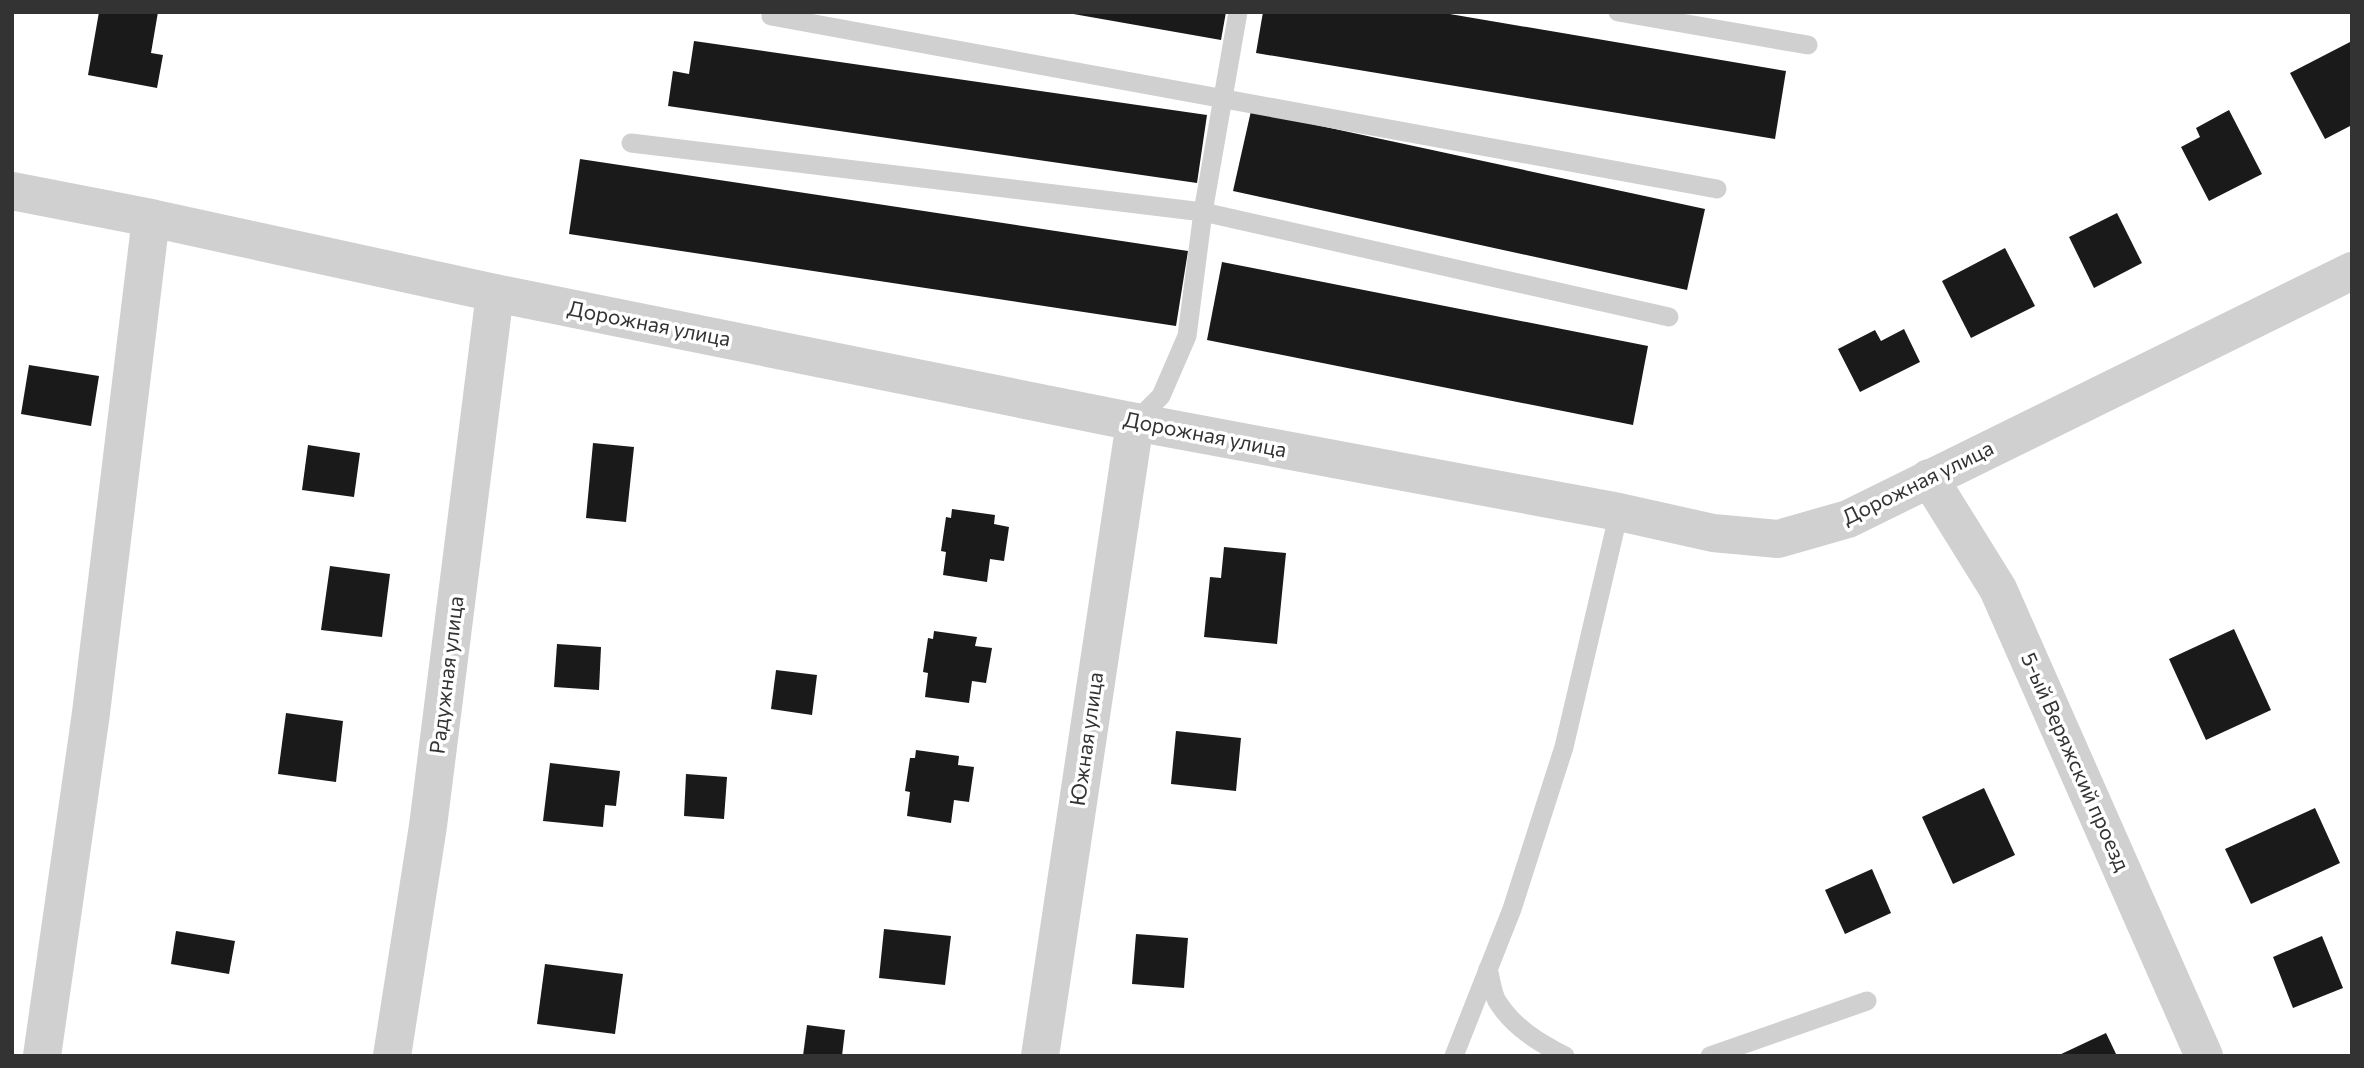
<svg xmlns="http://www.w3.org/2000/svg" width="2364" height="1068" font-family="Commissioner,sans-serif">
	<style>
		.building { fill: #1a1a1a }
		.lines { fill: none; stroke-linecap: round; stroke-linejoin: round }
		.lane { stroke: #d0d0d0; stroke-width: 19 }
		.street { stroke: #d0d0d0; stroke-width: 38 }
		.labels { text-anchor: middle; stroke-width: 7; stroke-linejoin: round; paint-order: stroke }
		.street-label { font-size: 21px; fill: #333; stroke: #fff }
	</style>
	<rect width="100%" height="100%" fill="#fff"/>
	<g class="building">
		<polygon points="99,12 158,12 151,53 163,55 157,88 88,75"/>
		<polygon points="1062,12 1226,12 1221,40"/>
		<polygon points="1263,12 1438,12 1786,71 1775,139 1256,53"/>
		<polygon points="694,41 1207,115 1197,183 668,106 673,71 689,74"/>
		<polygon points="2352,41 2352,125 2325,139 2290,73"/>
		<polygon points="2229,110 2262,174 2209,201 2181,147 2200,137 2196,128"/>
		<polygon points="1251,111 1705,209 1687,290 1233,191"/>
		<polygon points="580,159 1188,251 1176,326 569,234"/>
		<polygon points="2117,213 2142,263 2094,288 2069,237"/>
		<polygon points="2005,248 2035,306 1971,338 1942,281"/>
		<polygon points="1222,262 1648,346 1633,425 1207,340"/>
		<polygon points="1904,329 1920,362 1860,392 1838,349 1875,330 1881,341"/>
		<polygon points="29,365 99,376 91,426 21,414"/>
		<polygon points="593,443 634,447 626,522 586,518"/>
		<polygon points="308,445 360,453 354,497 302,490"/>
		<polygon points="952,509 995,515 994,524 1009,527 1004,561 990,559 987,582 943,575 946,552 941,551 946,517 951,518"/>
		<polygon points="1224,547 1286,553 1277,644 1204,637 1210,577 1221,578"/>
		<polygon points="330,566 390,574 382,637 321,630"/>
		<polygon points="2234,629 2271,710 2206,740 2169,659"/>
		<polygon points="934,631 977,637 975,646 992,648 986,683 972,681 969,703 925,697 928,673 923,672 928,638 933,639"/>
		<polygon points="557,644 601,647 599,690 554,687"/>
		<polygon points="776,670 817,675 812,715 771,709"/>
		<polygon points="286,713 343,721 336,782 278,774"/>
		<polygon points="1176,731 1241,738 1236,791 1171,784"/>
		<polygon points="916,750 959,756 958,765 974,767 969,802 954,800 951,823 907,816 910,792 905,791 910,758 915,758"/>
		<polygon points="550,763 620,771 616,806 605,805 603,827 543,821"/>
		<polygon points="686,774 727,777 724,819 684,816"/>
		<polygon points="1984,788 2015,855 1953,884 1922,817"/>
		<polygon points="2315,808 2340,863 2251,904 2225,849"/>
		<polygon points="1872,869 1891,913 1845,934 1825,890"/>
		<polygon points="884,929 951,936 945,985 879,978"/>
		<polygon points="176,931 235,941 229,974 171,964"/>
		<polygon points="1136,934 1188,938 1184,988 1132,984"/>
		<polygon points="2322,936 2343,988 2293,1008 2273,957"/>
		<polygon points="545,964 623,974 615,1034 537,1024"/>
		<polygon points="807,1025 845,1030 842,1056 803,1056"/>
		<polygon points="2106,1033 2117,1056 2057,1056"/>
	</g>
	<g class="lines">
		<g class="lane">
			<polyline points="1618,12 1808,45"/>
			<polyline points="771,16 1717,189"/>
			<polyline points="631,143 1203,212 1669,317"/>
			<polyline points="1135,422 1161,396 1187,336 1203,212 1238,12"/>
			<path d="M1488,969c3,10 4,23 9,32 16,26 41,41 68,55"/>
			<polyline points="1454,1056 1512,909 1564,747 1619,512"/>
			<polyline points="1710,1056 1867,1001"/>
		</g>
		<g class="street">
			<polyline points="12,191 151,218 495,293 1135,422 1619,512 1713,533 1778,539 1848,519 2352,271"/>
			<polyline points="1929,478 1998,589 2204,1056"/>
			<polyline points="42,1056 91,713 151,218"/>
			<polyline points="392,1056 428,826 495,293"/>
			<polyline points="1040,1056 1135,422"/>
		</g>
	</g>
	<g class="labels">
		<g class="street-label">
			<text transform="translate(649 324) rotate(11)" y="7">Дорожная улица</text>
			<text transform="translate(1205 435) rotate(11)" y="7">Дорожная улица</text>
			<text transform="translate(1918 483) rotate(-26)" y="7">Дорожная улица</text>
			<text transform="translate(447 675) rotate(-83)" y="7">Радужная улица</text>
			<text transform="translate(1087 739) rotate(-82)" y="7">Южная улица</text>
			<text transform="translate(2075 762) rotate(66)" y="7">5-ый Веряжский проезд</text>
		</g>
	</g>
	<rect width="2364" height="1068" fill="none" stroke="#333333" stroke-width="28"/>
</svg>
